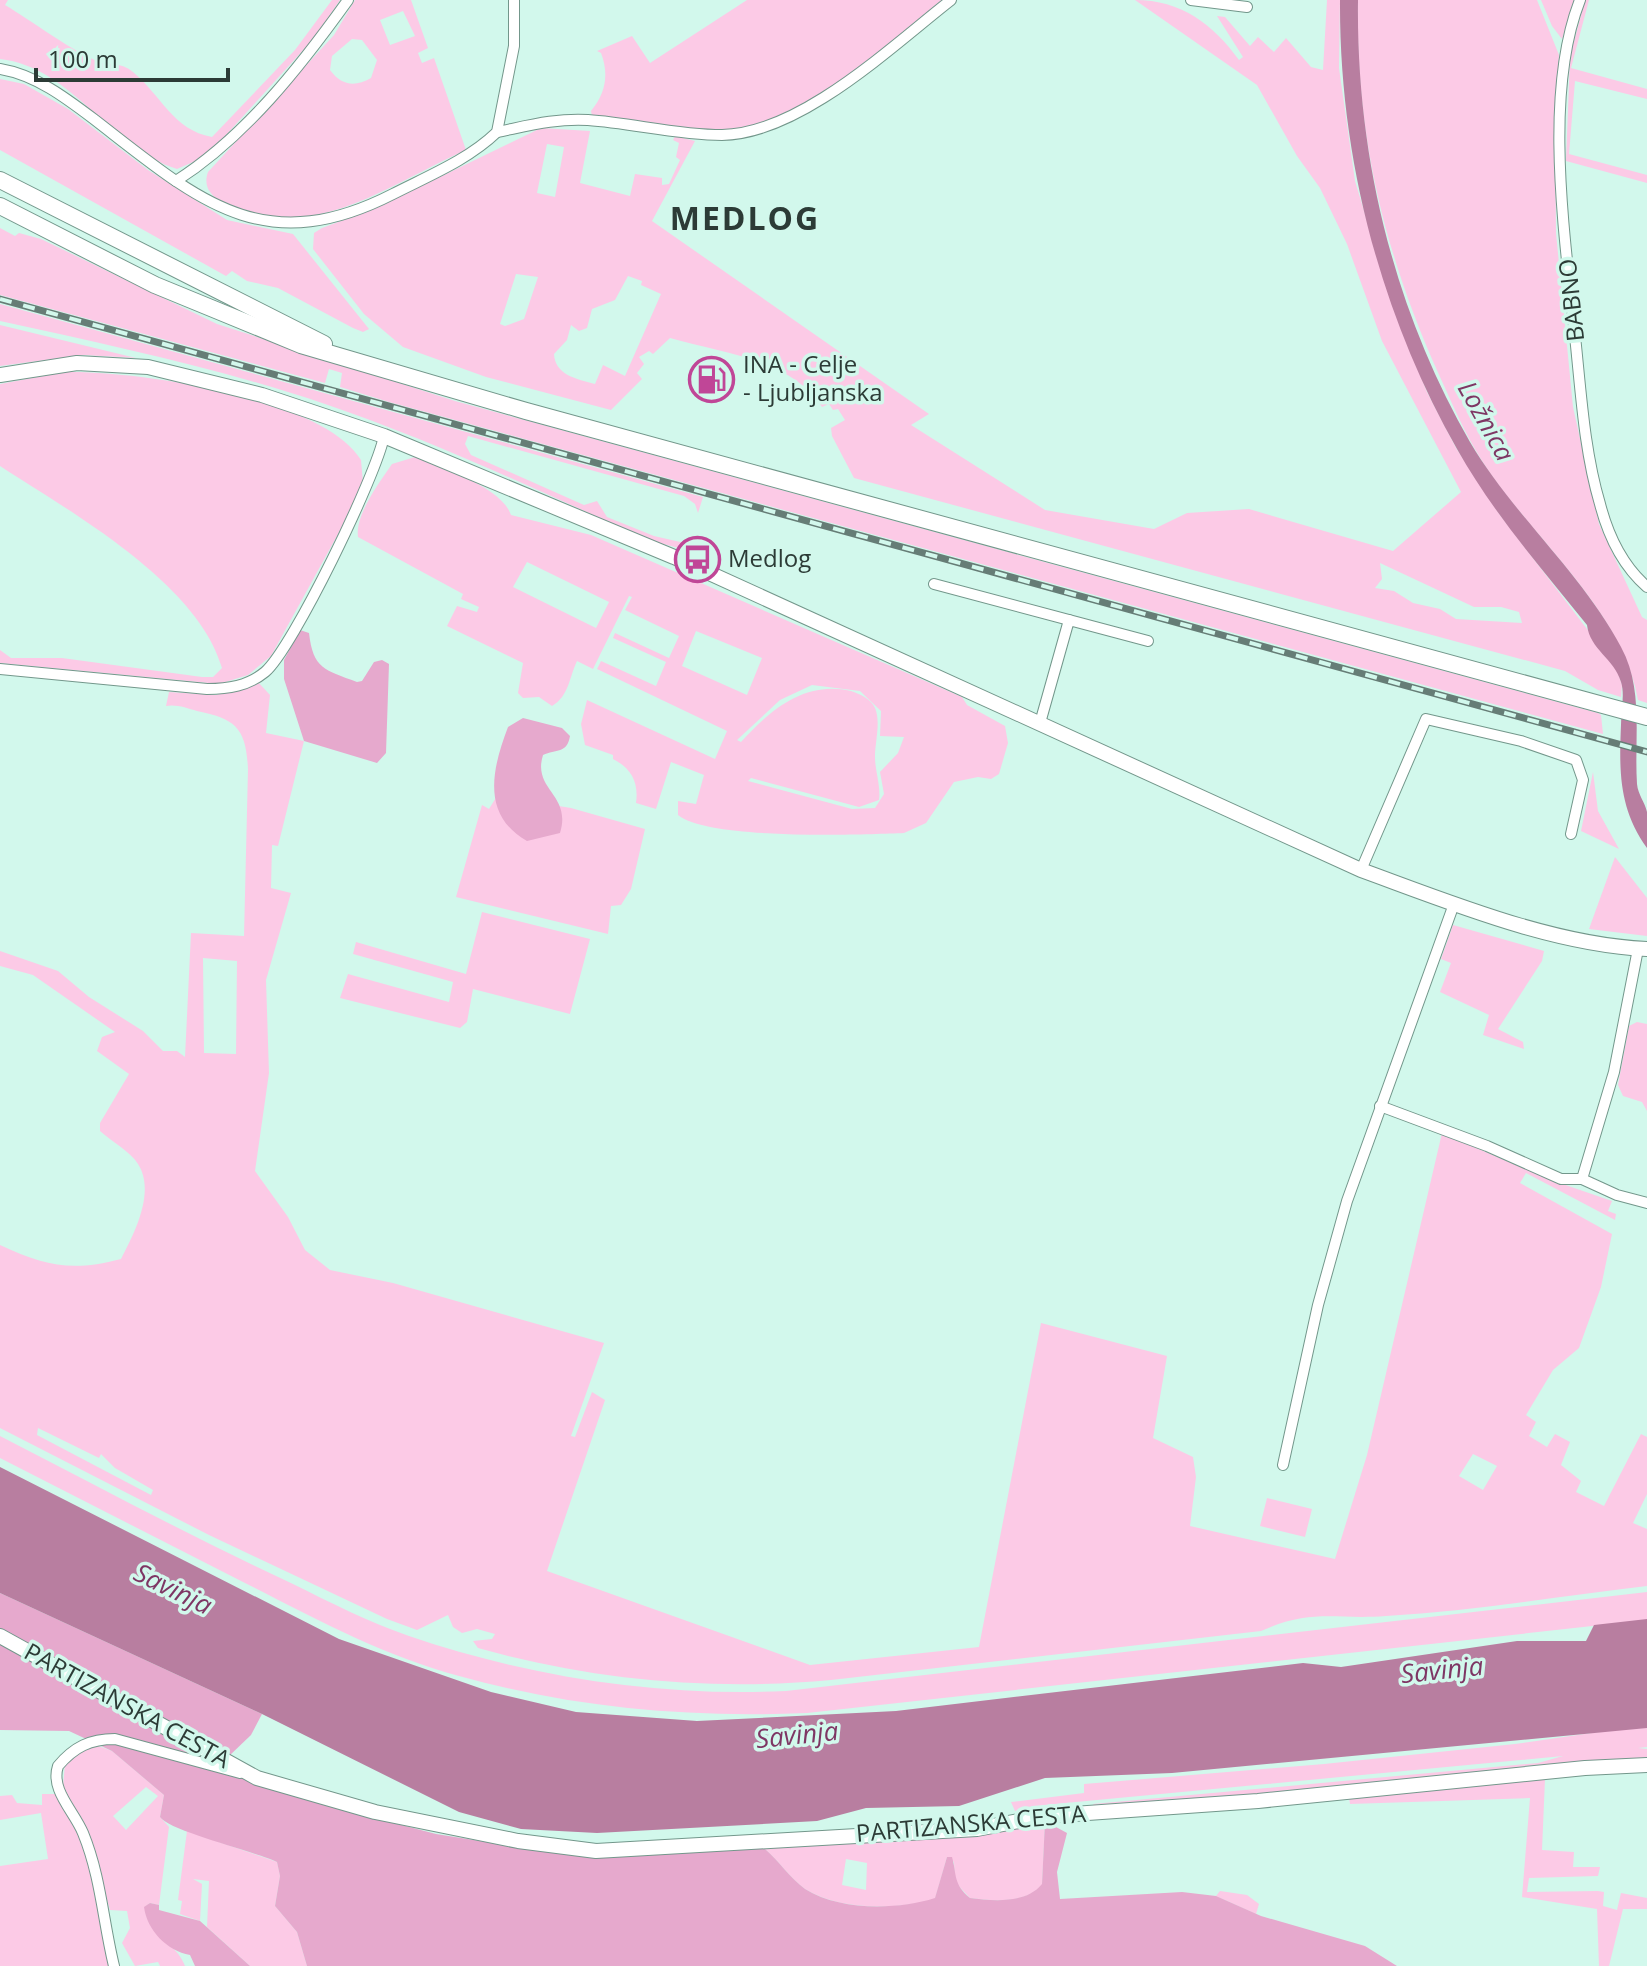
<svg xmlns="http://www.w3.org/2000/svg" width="1647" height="1966" font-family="'Open Sans',sans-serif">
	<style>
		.green { fill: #fccae6; fill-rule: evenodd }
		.forest { fill: #e6a9cd }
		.water { fill: #b87ea0 }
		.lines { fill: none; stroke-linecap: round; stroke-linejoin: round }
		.street-casing { stroke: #73978b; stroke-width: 12 }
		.secondary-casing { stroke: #73978b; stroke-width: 16 }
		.primary-casing { stroke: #73978b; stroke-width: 18 }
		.street { stroke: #fff; stroke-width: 10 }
		.secondary { stroke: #fff; stroke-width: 14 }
		.primary { stroke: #fff; stroke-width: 16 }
		.rail-casing { stroke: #667d76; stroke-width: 7 }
		.rail { stroke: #d2f8ec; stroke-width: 4; stroke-dasharray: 12; stroke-linecap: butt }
		.labels { text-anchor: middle; stroke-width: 7; stroke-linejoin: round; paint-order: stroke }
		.street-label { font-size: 24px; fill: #2c3b36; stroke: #d2f8ec }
		.poi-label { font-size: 24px; fill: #2c3b36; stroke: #d2f8ec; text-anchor: start }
		.water-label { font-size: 26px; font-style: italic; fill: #7e3664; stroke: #d2f8ec }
		.district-label { font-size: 32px; font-weight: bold; letter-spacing: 2px; fill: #2c3b36; stroke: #d2f8ec }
	</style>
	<rect width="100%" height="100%" fill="#d2f8ec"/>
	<g class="green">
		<path d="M0,0h8l-3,5c24,14 71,49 95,57 12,4 21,0 33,10 28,23 40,58 79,65l83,-87 37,-50h8l-25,37 -108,119 -30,13c-67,-21 -105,-102 -177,-110z"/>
		<path d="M355,0h56l17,48 -10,5 4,10 12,-5 32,92c-77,34 -157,98 -244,52 -12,-7 -19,-16 -14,-30l126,-137zM403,11l12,25 -25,9 -10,-25zM352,39l10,1 15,20 -6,18c-16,9 -29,8 -41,-8l2,-14z"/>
		<path d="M747,0h195c-57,46 -146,130 -223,132 -42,0 -86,-10 -127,-16l-1,-5c15,-18 18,-37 10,-58l-4,-2 35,-15 18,27z"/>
		<path d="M1135,0c46,0 78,24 104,60l4,-3 -26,-41 8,1 25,29 8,-9 16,15 12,-14 25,29 12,3 4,-70h13l-1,68 16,113 39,129 33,82 29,56 44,67 116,152 6,18 -1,12 -23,-7 -33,-19 -711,-193 -22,-42 -1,-8 14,-8 -7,-11 -5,1 -4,-6 -7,3c-31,-48 -100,-54 -152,-69l-17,16 -4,-3 -10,6 5,7 -7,9 5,6 -31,31 -125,-33 -83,-30 -39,-33 -51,-65 1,-16 8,-5 54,-20 165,-80 49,3 -10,52 50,13 5,-22 27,4v7l7,-1 11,-24 -4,-3 3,-14 -6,-3 2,-4 20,5 -43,80 277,193 -18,11 134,85 109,19 33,-16 62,-4 144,42 68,-59 -79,-151 -35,-97 -27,-56 -23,-32 -40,-71zM547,144l17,3 -9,50 -18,-4zM516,274l22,3 -14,42 -19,7 -5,-2zM628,276l14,5 -1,4 20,9 -36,82 -22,-11 -8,19c-20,-5 -40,-10 -41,-30l13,-14 4,-15 8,6 8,-3 5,-19 23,-9zM1380,563l94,44h27l18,5 3,11 -66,-4 -16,-10 -27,-6 -19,-12 -19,-3 7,-9z"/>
		<path d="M1358,0h179l22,55 -4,71 1,107 17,174 26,117 43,93 5,3v83l-9,-3c-14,-85 -99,-157 -148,-227 -21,-30 -35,-63 -50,-96 -55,-121 -85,-244 -82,-377z"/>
		<polygon points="1541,0 1575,0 1562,39 1552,26"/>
		<polygon points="1585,0 1589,0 1571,68 1647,89 1647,99 1575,81 1569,154 1647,175 1647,183 1566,161 1570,57"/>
		<polygon points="0,79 24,84 68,109 148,170 227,220 293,234 369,329 363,332 353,328 278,288 247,281 232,271 226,276 0,150"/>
		<polygon points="0,228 15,236 19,233 41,239 217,324 455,401 1598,713 1601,715 1603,734 389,402 340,387 342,373 329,369 325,383 0,295"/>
		<path d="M0,304l703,193 -5,16 -3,-9 -11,-8 -216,-60 -3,8 6,11 113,50 13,-4 10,16 47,19 35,8 -2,6 -36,-9c-108,-48 -214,-99 -326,-137 -106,-36 -216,-59 -325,-83z"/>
		<polygon points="0,325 136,358 83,355 0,366"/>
		<path d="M64,372c69,-2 259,25 297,88l2,23 -9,22 -83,151 -23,19 -29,9 -219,-21v-13l11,8h51l140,19h11l9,-9c-24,-85 -151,-156 -222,-202v-82z"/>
		<path d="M415,457c26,11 87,30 96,58l80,20 371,162 5,8 38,21 3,17 -9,31 -8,5 -13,-2 -24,5 -28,41 -22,10c-46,2 -195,7 -226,-18v-14l18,3 8,-29 -33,-13 -15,47 -20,-6c3,-21 -5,-35 -23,-44v-4l-28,-10 -4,-21 6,-24 128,59 12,-28 -130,-62 4,-8 55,25 10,-24 -53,-24 2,-5 54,25 10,-22 -54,-26 7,-13 -3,-1 -36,73 -16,-8c-8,17 -8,35 -25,45l-13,-9 -16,1 -5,-5 5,-30 -76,-37 10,-20 20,6 2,-5 -18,-8 2,-5 -105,-57c-3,-22 21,-54 34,-73zM527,562l82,40 -13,26 -83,-41zM696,631l66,27 -15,37 -65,-29zM812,685l48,6 21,20 -1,25 24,1 -6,16 -18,19 4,22 -9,14 -23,1 -104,-28 3,-3 108,29 20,-7c2,-14 -4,-29 -4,-43 0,-15 6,-35 0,-49 -4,-9 -15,-14 -24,-17 -46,-11 -81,19 -110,51l-4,-2 43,-40z"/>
		<path d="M258,682l12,13 -4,38 38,8 -26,105 -6,-1 -1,43 20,5 -25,87 3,93 -14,98 33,46 17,33 25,20 63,13 211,60 -33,93 4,1 17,-45 13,8 -58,171 263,94 169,-18 62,-324 126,33 -14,82 40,19 3,20 -6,49 145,33 32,-104 75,-322 109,47 61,21 -4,10 8,3 -1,6 -89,-47 -6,10 92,51 -11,53 -22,61 -26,22 -27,45 10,7 -7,14 18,11 8,-13 15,8 -9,23 20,16 -5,11 28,14 37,-72 6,3v57l-14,29 14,6v57c-86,10 -174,25 -261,30 -51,4 -74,-8 -125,15l-430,49c-118,11 -239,0 -353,-32l-5,-7 19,-2 3,-5 -18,-5 -15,4 -9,-6 -5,-12 -31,15 -30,-11 -178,-84 -209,-107v-183c45,21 72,27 121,14 13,-25 35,-67 17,-95 -7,-12 -27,-23 -38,-33v-8l29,-49 -32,-23 5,-14 13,-5 -82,-57 -33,-9v-15l58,20 31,26 54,34 20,20h14l8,6 6,-124 53,3 4,-167c-2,-41 -12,-50 -51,-58 -10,-3 -21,-7 -31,-5l3,-14 47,3zM203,958l34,3 -1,93 -32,-1zM38,1428l61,30 2,-4 14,14 38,22 -2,5 -114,-60zM1473,1454l24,12 -14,24 -24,-14z"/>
		<polygon points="1593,772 1598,811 1619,849 1581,831"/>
		<polygon points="497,796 571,808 645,829 631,889 621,905 611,906 608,934 456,897 482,805 489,809"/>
		<polygon points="1615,857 1647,898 1647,936 1589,929"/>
		<polygon points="482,912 590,939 570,1014 473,989 467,1022 460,1028 340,998 348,974 449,1002 453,982 353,954 356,942 466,974"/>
		<polygon points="1453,925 1544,951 1542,961 1498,1029 1523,1042 1524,1049 1483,1035 1489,1015 1440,992 1451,963 1441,959"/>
		<polygon points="1637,1022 1647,1024 1647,1111 1642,1102 1623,1096 1618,1085 1629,1026"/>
		<path d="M0,1436c97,50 194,102 293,148 38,19 76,38 116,52 120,41 251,61 377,55l861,-99v28l-840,93c-120,5 -233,-5 -348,-37 -76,-20 -147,-59 -216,-94 -81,-41 -162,-83 -243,-124z"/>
		<polygon points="1267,1498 1312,1509 1305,1537 1260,1526"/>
		<polygon points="1647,1725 1647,1747 1638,1748 1647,1749 1647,1759 1096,1809 1093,1804 1538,1763 1563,1756 1044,1805 1015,1811 1011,1802 1084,1793 1084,1784 1324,1764 1515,1744"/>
		<path d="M93,1744l19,7 52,44 -4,22 9,10 -10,78 -9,-2 -5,4c2,30 31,34 40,59h-25l-2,-4 -23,4 -13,-23 8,-15 -3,-17 -17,-1 -26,-86 -21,-37 2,-24zM146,1787l12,9 -32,34 -13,-14z"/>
		<polygon points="1545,1779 1542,1850 1574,1852 1573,1867 1600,1867 1598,1876 1529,1878 1527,1892 1598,1891 1604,1892 1603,1906 1617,1910 1621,1893 1647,1898 1647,1909 1623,1909 1609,1966 1599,1966 1597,1909 1522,1897 1530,1798 1350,1804 1349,1798"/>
		<polygon points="42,1794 56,1794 79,1832 93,1872 109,1966 0,1966 0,1866 48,1859 41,1813 0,1820 0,1796 12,1795 17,1803 42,1805"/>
		<path d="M1045,1821l-3,64c-16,19 -49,16 -72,13l-15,-16 -1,-20 -7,-5 -12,42c-37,11 -95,12 -130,-10 -15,-11 -26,-28 -40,-40l20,-6zM846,1859l21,4 -1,27 -24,-5z"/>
		<polygon points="187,1831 277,1862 280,1876 275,1906 297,1932 307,1966 250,1966 207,1927 209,1881 193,1879 202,1884 200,1921 180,1914 182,1901 178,1900"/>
		<polygon points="1220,1891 1247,1895 1259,1904 1256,1914 1216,1896"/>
	</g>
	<g class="forest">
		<path d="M300,630l9,3c4,36 16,37 48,49l5,-1 12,-19 8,-2 7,4 -3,89 -9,10 -73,-22 -20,-62v-19z"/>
		<path d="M523,718l39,10 8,8c-3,18 -14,13 -27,19 -11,35 29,39 17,78l-33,8c-46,-26 -35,-72 -19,-114z"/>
		<polygon points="0,1593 262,1714 251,1735 228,1757 0,1631"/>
		<path d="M0,1641l215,117 156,59 65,17 82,13 247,2c14,12 25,29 40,40 35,22 92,21 130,9l12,-41h5c5,18 1,27 18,41 23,3 56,6 72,-14l3,-63 22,12 -10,39 3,27 122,-7 34,4 45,20 104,30 32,20h-1090l-10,-34 -22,-26 5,-30 -3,-14c-23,-11 -108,-31 -117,-45l4,-22 -52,-44 -43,-20 -69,-1z"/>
		<path d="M150,1903l9,2v5l41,11 50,45h-55l-5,-11c-23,-4 -43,-25 -46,-48z"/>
	</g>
	<g class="water">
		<path d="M1340,0h18c-2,154 35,308 112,442 43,73 111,130 151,205 23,42 13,91 16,137 1,11 8,18 10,28 0,11 0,25 0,36 -28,-39 -28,-76 -26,-123 0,-14 4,-31 0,-43 -7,-24 -31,-32 -34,-57 -46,-57 -94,-112 -130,-176 -77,-136 -118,-293 -117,-449z"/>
		<polygon points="0,1467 339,1639 491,1692 576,1712 697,1721 896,1711 1303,1663 1341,1667 1517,1641 1586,1641 1594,1625 1647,1619 1647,1728 1172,1773 1045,1778 959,1806 866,1808 817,1821 597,1833 521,1829 459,1812 262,1714 0,1593"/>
	</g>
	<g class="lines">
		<defs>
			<g id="street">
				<polyline points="1191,0 1247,7"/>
				<path d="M1580,0c-37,94 -15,236 -5,336 6,56 9,114 25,168 8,31 23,62 47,83"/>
				<path d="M0,69c36,6 66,29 95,51 102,79 167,141 298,74 35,-18 75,-34 104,-62l17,-86v-46"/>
				<path d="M497,132c30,-6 59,-14 91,-12 44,3 89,15 134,15 78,-1 170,-89 229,-135"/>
				<path d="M176,181c69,-44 124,-114 172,-181"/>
				<polyline points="934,584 1069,620"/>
				<path d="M0,669l207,20c21,0 41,-3 58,-17 28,-24 112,-198 119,-236"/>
				<polyline points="1040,723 1069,620 1148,641"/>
				<polyline points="1361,870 1426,719 1521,741 1576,760 1583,780 1571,834"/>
				<polyline points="1638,949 1614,1072 1582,1179 1617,1195 1647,1203"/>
				<polyline points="1380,1106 1487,1146 1561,1179 1582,1179"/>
				<polyline points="1283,1465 1318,1305 1347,1201 1454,904"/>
				<path d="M114,1966c-11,-45 -13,-89 -31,-133 -9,-22 -33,-43 -25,-67 16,-19 32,-27 57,-27l125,34"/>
			</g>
			<g id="secondary">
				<path d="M0,375l77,-12 71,4 114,28 122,41 290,121 687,313c88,32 192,75 286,79"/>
				<polyline points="0,1636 257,1778 375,1812 518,1841 596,1851 977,1829 1045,1816 1258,1801 1585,1768 1647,1765"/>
			</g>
			<g id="primary">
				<polyline points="0,180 324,344"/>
				<polyline points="0,206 155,285 301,345 526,411 1647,717"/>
			</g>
		</defs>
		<use href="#street" class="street-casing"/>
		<use href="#secondary" class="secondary-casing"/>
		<use href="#primary" class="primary-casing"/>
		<use href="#street" class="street"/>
		<use href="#secondary" class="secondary"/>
		<use href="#primary" class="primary"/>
		<defs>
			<polyline id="rail" points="0,299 1647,752"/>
		</defs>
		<use href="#rail" class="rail-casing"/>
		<use href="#rail" class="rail"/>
	</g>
	<defs>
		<symbol id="fuel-ring" viewBox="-11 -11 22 22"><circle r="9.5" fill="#d2f8ec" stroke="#c04697" stroke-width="1.5"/><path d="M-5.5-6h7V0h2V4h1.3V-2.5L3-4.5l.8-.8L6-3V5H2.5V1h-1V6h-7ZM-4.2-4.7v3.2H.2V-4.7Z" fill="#c04697"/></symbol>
		<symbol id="bus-ring" viewBox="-11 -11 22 22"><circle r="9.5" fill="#d2f8ec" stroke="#c04697" stroke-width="1.5"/><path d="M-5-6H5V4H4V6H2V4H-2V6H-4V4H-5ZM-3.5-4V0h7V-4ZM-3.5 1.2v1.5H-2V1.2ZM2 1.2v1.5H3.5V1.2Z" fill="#c04697"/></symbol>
	</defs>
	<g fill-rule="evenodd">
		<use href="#fuel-ring" x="686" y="354" width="51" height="51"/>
		<use href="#bus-ring" x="672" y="534" width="51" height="51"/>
	</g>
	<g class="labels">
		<g class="street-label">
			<text transform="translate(1572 300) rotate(-96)" y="8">BABNO</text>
			<text transform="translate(127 1706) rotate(29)" y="8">PARTIZANSKA CESTA</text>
			<text transform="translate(971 1824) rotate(-5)" y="8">PARTIZANSKA CESTA</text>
		</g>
		<g class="poi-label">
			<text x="743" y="373">INA - Celje<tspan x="743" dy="28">- Ljubljanska</tspan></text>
			<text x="728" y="567">Medlog</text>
		</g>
		<g class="water-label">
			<text transform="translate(1486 421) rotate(61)" y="9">Ložnica</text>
			<text transform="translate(173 1589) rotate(26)" y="9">Savinja</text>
			<text transform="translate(1442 1670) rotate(-6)" y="9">Savinja</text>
			<text transform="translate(797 1735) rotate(-6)" y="9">Savinja</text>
		</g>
		<g class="district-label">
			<text x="745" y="230">MEDLOG</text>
		</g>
	</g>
	<path d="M36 68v12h192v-12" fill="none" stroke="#2c3b36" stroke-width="4"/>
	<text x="48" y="68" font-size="24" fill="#2c3b36" stroke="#d2f8ec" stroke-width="6" paint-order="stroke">100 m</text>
</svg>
